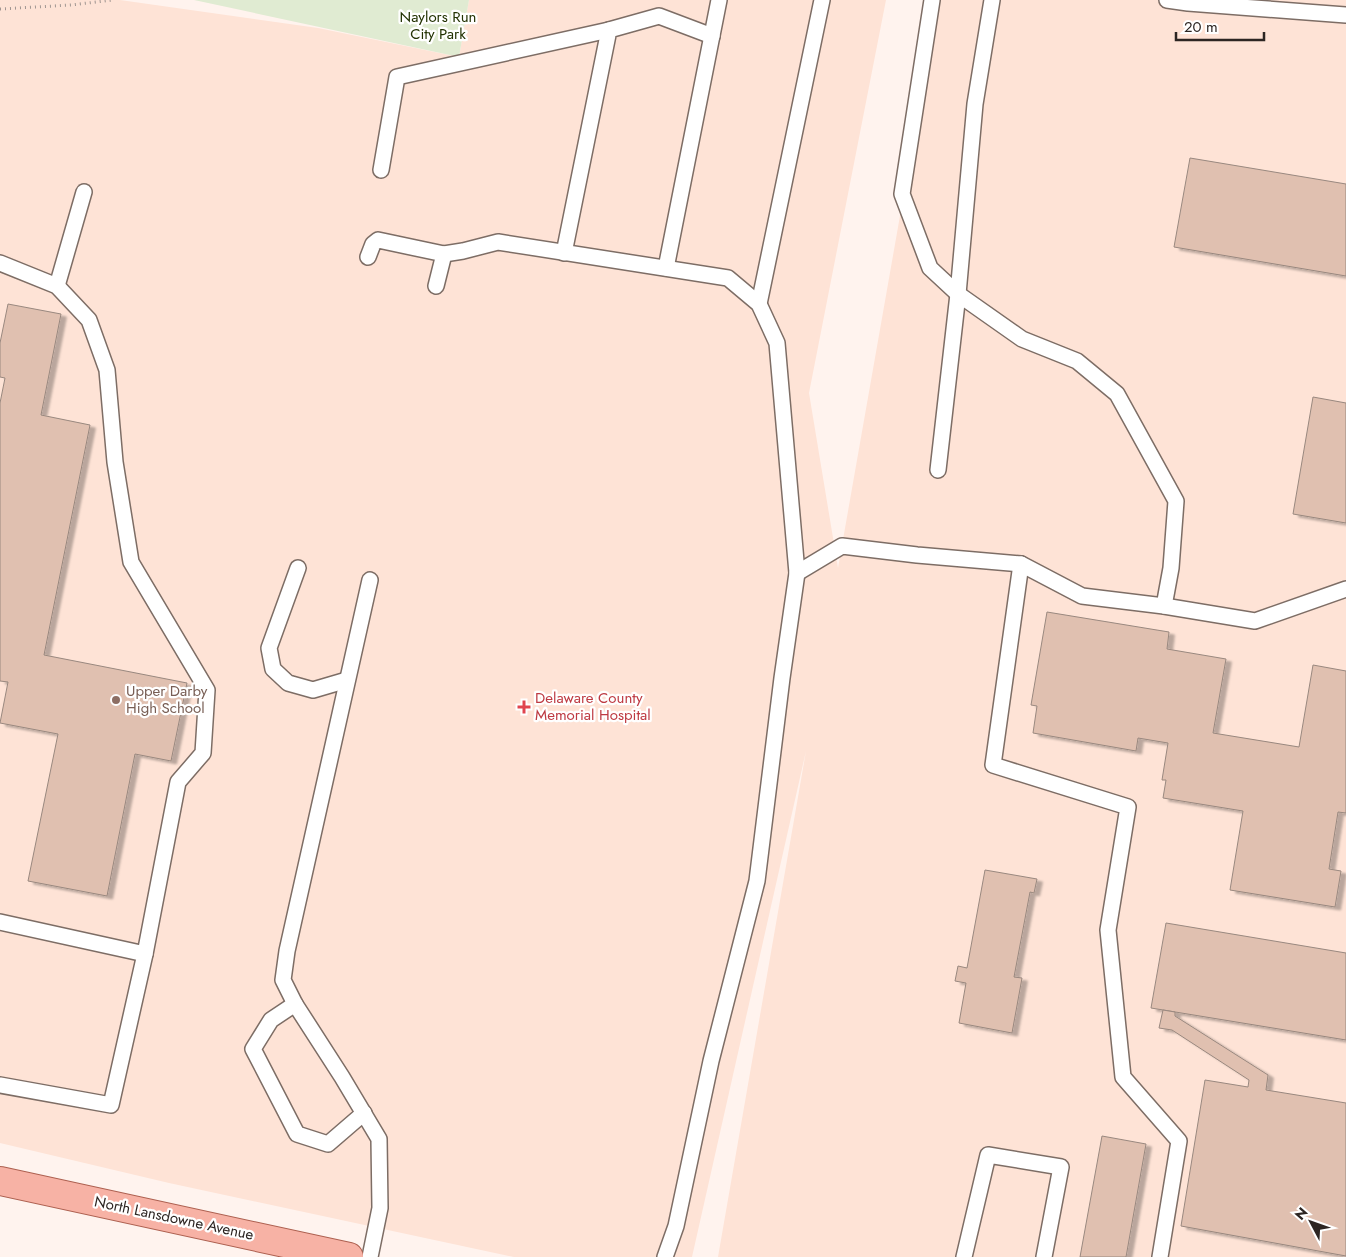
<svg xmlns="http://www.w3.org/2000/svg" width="1346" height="1257" font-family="Jost,sans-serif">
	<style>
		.built { fill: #fee3d6 }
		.green { fill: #e0ebd2 }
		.building { fill: #e0c0b0; stroke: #99887f; filter: url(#shadow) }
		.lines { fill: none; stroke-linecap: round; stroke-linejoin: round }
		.service-casing { stroke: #7d6d65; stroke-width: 18 }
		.primary-casing { stroke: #ad6050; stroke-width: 30 }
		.path { stroke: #9f9591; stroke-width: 3; stroke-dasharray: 1 4; stroke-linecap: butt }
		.service { stroke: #fff; stroke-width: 15 }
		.primary { stroke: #f7b2a5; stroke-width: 28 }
		.education-dot { fill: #8d6e63; stroke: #fff; stroke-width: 2 }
		.health-dot { fill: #e0444e; stroke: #fff; stroke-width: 2 }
		.labels { text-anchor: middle; stroke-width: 4.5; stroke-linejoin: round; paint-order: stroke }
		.park-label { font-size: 15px; fill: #223202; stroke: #fff }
		.education-label { font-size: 15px; fill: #785e54; stroke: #fff; text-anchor: start }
		.health-label { font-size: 15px; fill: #be3a42; stroke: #fff; text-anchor: start }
		.street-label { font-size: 15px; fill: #2c2522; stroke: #fff }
	</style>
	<defs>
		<filter id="shadow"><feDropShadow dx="5.5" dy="3" stdDeviation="1" flood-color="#0004"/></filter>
	</defs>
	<rect width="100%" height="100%" fill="#fff3ee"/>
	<polygon class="built" points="0,0 120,0 318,28 459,57 469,0 886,0 809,393 838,568 938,0 1346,0 1346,1257 718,1257 806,751 692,1257 514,1257 169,1183 0,1143"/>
	<polygon class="green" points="194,0 469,0 459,57"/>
	<g class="building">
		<polygon points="1190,158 1346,184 1346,276 1174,247"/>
		<polygon points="8,304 61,314 41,415 90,425 44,655 187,683 171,761 135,754 107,896 28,881 58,734 0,723 8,682 0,681 0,403 5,378 0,377 0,343"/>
		<polygon points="1313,397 1346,403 1346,523 1293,514"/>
		<polygon points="1047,612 1169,632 1167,649 1226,659 1213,733 1299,747 1313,665 1346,671 1346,813 1338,812 1329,869 1341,871 1335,907 1230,890 1243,811 1163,798 1166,780 1162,780 1168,743 1138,738 1136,751 1033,733 1037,706 1031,705"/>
		<polygon points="985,870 1037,879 1034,893 1030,892 1014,977 1022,978 1012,1033 959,1023 966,983 955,981 958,966 967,968"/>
		<polygon points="1166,923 1346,953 1346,1040 1151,1008"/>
		<polygon points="1163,1010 1175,1012 1175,1016 1268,1075 1266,1090 1346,1103 1346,1256 1181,1226 1205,1080 1248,1087 1249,1080 1172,1030 1159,1028"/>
		<polygon points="1102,1136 1146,1144 1126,1257 1080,1257"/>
	</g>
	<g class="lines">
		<defs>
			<g id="service">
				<polyline points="932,0 902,194 930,268 958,294 1022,339 1077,361 1117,394 1176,501 1171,568 1164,606"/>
				<polyline points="1167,0 1188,3 1346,15"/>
				<polyline points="381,170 397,77 609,30"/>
				<polyline points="564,253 609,30 659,16 712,36"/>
				<polyline points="368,257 373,244 378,240 444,254 463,251 498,242 728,278 759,304 777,343 797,573 782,678 757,881 711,1061 676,1226 665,1257"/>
				<polyline points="0,263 57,286 89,320 107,370 115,462 131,562 207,690 203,753 178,782 145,954 0,922"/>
				<polyline points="666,268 719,0"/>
				<polyline points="57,286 84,192"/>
				<polyline points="436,286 444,254"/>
				<polyline points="759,304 822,0"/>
				<polyline points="938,470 958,294 975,104 992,0"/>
				<polyline points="1021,564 993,765 1128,807 1108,930 1123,1077 1179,1141 1160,1257"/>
				<polyline points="298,568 269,648 273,669 288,683 313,690 347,680"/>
				<polyline points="797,573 842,546 917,555 1021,564 1082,596 1164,606 1255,621 1346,589"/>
				<polyline points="370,580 287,951 283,980 295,1004 342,1077 379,1139 380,1208 370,1257"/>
				<polyline points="295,1004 271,1020 253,1049 297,1134 328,1144 364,1113"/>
				<polyline points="0,1085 111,1105 145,954"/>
				<polyline points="964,1257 988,1155 1061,1167 1044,1257"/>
			</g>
			<polyline id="primary" points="0,1181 349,1257"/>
		</defs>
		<use href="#service" class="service-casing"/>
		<use href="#primary" class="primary-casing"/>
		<polyline class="path" points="0,9 71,5 113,0"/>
		<use href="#service" class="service"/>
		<use href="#primary" class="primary"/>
	</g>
	<circle class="education-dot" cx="116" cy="700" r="5"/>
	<path class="health-dot" d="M521.5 699.5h5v5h5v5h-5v5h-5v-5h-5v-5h5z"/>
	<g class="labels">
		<g class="park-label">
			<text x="438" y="22">Naylors Run<tspan x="438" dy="17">City Park</tspan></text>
		</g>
		<g class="education-label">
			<text x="126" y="696">Upper Darby<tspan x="126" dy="17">High School</tspan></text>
		</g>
		<g class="health-label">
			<text x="535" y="703">Delaware County<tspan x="535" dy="17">Memorial Hospital</tspan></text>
		</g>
		<g class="street-label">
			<text transform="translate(174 1218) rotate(12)" y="5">North Lansdowne Avenue</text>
		</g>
	</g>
	<g transform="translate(1311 1222) rotate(311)" stroke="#ffffff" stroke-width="4" paint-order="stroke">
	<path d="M0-4L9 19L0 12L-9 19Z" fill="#2c2522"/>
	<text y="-8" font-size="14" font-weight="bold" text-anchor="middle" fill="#2c2522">N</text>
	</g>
	<path d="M1176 32v8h88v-8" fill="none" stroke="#2c2522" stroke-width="2.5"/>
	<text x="1184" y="32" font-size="15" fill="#2c2522" stroke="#ffffff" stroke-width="4" paint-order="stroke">20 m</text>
</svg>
